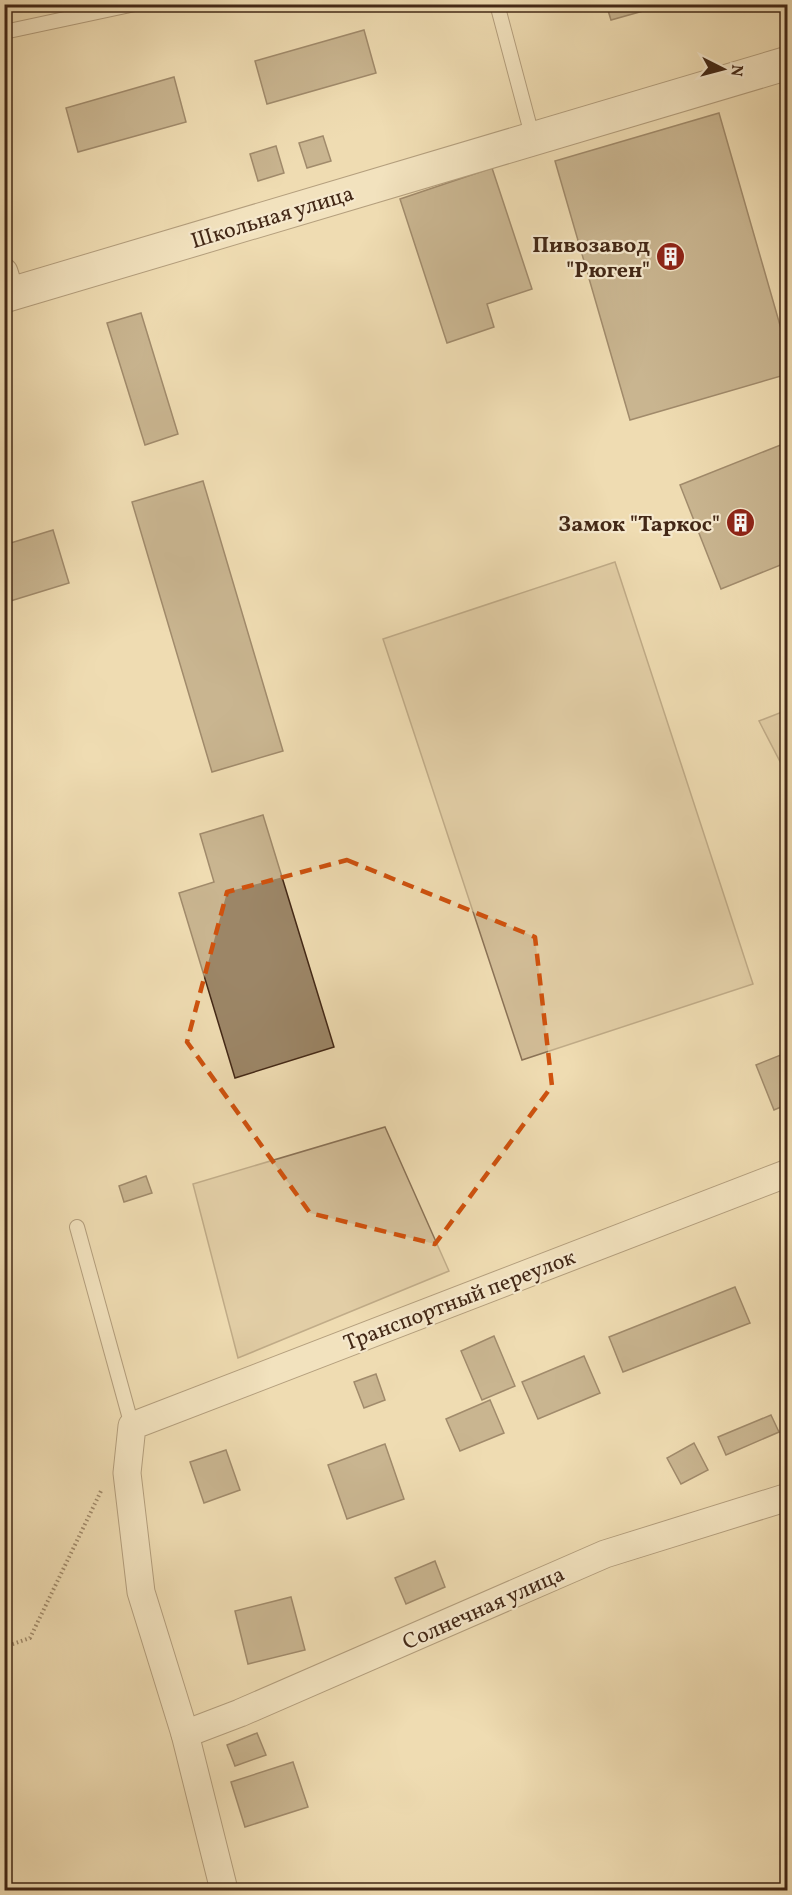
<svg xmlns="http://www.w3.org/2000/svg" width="792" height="1895" font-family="Vollkorn,serif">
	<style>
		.green { fill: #d2bd97; stroke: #8a7256; stroke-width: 1.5 }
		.building { fill: #9c8667; stroke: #432816; stroke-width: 1.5 }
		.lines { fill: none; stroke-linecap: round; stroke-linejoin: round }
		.service-casing { stroke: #6e553d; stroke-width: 16 }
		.minor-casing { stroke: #6e553d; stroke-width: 29 }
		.tertiary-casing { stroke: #6e553d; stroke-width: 35 }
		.path { stroke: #432816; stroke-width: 4; stroke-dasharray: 1.5 3; stroke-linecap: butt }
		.service { stroke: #f5e8cd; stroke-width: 14 }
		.minor { stroke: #f5e8cd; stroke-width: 27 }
		.tertiary { stroke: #f5e8cd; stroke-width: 33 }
		.marked { fill: none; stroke: #cf520e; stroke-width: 4.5; stroke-dasharray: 12 8; stroke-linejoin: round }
		.labels { text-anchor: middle; stroke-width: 4.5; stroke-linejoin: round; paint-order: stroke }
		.street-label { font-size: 22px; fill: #432816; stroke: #f5e8cd }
		.poi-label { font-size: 22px; font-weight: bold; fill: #432816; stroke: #f5e8cd; text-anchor: end }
	</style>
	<rect width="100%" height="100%" fill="#efdcb2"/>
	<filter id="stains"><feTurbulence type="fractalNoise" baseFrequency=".00333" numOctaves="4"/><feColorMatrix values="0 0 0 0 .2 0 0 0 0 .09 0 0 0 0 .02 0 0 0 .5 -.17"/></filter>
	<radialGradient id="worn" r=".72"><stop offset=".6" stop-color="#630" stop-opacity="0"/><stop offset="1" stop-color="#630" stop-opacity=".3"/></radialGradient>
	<g class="green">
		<polygon points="615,562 753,984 522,1060 383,639"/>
		<polygon points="787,710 787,775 759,721"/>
		<polygon points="385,1127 449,1271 238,1358 193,1184"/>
	</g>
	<g class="building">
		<polygon points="606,4 668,4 611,20"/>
		<polygon points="364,30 376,73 267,104 255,61"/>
		<polygon points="174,77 186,122 78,152 66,108"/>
		<polygon points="719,113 788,353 788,374 630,420 555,161"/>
		<polygon points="323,136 331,161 307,168 299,143"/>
		<polygon points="276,146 284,173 258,181 250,154"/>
		<polygon points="492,168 532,289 487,304 494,327 447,343 400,199"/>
		<polygon points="141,313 178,434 145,445 107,323"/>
		<polygon points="788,442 788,562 721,589 680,485"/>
		<polygon points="203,481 283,751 212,772 132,502"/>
		<polygon points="53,530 69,583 4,603 4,545"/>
		<polygon points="263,815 334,1047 235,1078 179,893 214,882 200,834"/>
		<polygon points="788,1052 788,1104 774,1110 756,1065"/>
		<polygon points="146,1176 152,1193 124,1202 119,1186"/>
		<polygon points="735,1287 750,1323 623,1372 609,1337"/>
		<polygon points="494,1336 515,1386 482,1400 461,1351"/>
		<polygon points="584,1356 600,1393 538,1419 522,1382"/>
		<polygon points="376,1374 385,1400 364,1408 354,1382"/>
		<polygon points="490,1400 504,1433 460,1451 446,1419"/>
		<polygon points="771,1415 779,1432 726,1455 718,1437"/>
		<polygon points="694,1443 708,1470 681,1484 667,1458"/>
		<polygon points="385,1444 404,1499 347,1519 328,1465"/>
		<polygon points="226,1450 240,1490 204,1503 190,1462"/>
		<polygon points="435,1561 445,1587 406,1604 395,1578"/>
		<polygon points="291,1597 305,1650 248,1664 235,1611"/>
		<polygon points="257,1733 266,1755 235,1766 227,1745"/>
		<polygon points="293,1762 308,1807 245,1827 231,1782"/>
	</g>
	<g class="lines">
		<defs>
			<g id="service">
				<polyline points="497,4 533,139"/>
				<polyline points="4,32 135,4"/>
				<polyline points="77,1227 132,1426"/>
			</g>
			<g id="minor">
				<polyline points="4,272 11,294"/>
				<polyline points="185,1734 240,1713 605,1554 788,1497"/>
				<polyline points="224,1890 185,1734 141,1592 127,1473 132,1426 788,1173"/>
			</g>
			<polyline id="tertiary" points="4,296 788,63"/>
		</defs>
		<use href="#service" class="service-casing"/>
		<use href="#minor" class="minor-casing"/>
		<use href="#tertiary" class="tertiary-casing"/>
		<polyline class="path" points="4,1647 30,1638 101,1491"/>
		<use href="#service" class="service"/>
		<use href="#minor" class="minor"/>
		<use href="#tertiary" class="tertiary"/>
	</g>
	<path d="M0 0H792V1895H0ZM347,860l188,77 17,149 -117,158 -125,-31 -123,-171 40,-150z" fill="#efdcb2" fill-opacity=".55" fill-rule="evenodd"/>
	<path class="marked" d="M347,860l188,77 17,149 -117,158 -125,-31 -123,-171 40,-150z"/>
	<defs>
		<symbol id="building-disc" viewBox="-11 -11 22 22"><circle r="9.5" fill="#8f2418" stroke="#f5e8cd"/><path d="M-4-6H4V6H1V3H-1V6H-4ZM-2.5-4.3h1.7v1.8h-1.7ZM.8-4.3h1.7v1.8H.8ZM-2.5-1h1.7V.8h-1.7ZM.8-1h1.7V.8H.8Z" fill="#fff"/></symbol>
	</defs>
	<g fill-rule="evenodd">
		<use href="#building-disc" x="654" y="240" width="33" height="33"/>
		<use href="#building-disc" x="724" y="506" width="33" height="33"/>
	</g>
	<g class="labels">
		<g class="street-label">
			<text transform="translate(272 216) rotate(-17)" y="8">Школьная улица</text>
			<text transform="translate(459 1299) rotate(-21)" y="8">Транспортный переулок</text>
			<text transform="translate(483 1607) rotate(-24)" y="8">Солнечная улица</text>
		</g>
		<g class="poi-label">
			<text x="650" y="252">Пивозавод<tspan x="650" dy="25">"Рюген"</tspan></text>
			<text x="720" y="531">Замок "Таркос"</text>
		</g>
	</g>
	<rect width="792" height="1895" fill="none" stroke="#efdcb2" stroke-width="24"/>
	<rect x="6" y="6" width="780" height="1883" fill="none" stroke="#432816" stroke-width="3"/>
	<rect x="12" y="12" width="768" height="1871" fill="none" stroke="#432816" stroke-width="1.5"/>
	<g transform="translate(723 69) rotate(96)" stroke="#f5e8cd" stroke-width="4.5" paint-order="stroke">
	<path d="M0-4.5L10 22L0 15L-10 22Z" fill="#432816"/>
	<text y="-9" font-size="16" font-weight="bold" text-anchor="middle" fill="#432816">N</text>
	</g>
	<rect width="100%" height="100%" filter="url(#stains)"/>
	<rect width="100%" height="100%" fill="url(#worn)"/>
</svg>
